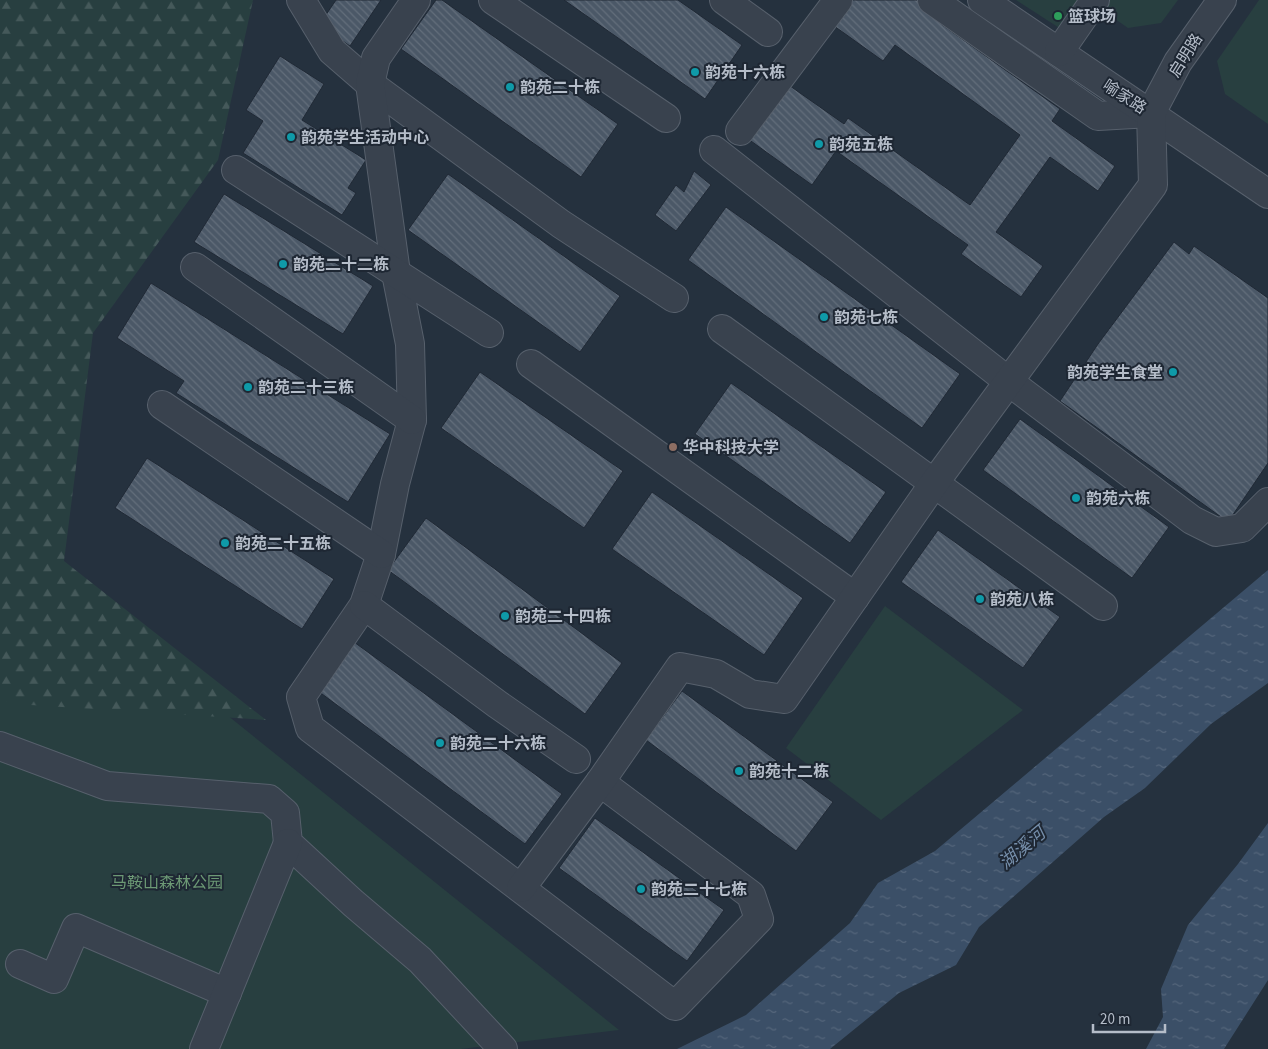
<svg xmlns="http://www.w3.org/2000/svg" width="1268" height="1049" font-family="'Source Sans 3','Noto Sans SC',sans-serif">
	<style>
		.green { fill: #283f40 }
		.forest { fill: url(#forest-firs) }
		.water { fill: url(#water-ripples) }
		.building { fill: url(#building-back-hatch); stroke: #202935 }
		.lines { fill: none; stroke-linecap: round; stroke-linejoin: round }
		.minor-casing { stroke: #57606c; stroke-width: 30 }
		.minor { stroke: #39424e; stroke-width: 28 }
		.leisure-dot { fill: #2e9e5b; stroke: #1e2733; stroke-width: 2 }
		.culture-dot { fill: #0f9aa8; stroke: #1e2733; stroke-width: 2 }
		.education-dot { fill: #8d6e63; stroke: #1e2733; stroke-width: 2 }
		.labels { text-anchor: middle; stroke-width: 4; stroke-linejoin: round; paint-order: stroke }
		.poi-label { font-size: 16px; font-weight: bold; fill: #b5bdc9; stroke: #1e2733; text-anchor: start }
		.street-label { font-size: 16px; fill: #b5bdc9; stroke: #1e2733 }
		.park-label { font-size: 16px; fill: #6c9975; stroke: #1e2733 }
		.water-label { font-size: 18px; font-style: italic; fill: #768fab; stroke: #1e2733 }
	</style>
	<defs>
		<pattern id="forest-firs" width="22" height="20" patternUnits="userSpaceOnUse" patternTransform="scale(1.25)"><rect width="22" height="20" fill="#283f40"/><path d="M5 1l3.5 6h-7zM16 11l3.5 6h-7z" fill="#45595a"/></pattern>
		<pattern id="water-ripples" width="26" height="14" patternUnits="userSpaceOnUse" patternTransform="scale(1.25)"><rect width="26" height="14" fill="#3b4f67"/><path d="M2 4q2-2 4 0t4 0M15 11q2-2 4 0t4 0" fill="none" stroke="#55667b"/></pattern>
		<pattern id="building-back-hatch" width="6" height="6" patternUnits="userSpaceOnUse" patternTransform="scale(1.25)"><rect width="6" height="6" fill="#4b5867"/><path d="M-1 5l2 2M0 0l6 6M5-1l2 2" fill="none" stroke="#636e7b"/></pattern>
	</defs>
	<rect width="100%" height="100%" fill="#25313e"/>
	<g class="green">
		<polygon points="0,0 84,327 49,572 619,1030 461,1049 0,1049"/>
		<polygon points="1016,0 1085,0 1064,31"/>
		<polygon points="1103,0 1178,0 1161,23 1128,28 1098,7"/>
		<polygon points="1259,0 1268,0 1268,124 1225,94 1217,61"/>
		<polygon points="885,606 1023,710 881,820 786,748"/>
	</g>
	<polygon class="forest" points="0,0 253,0 218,160 93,333 64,561 266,720 15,704 0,699"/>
	<g class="water">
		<polygon points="1268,570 1268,683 1211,724 1145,788 1104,817 979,927 956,965 899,993 830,1049 677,1049 746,1015 850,923 878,883 935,851"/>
		<polygon points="1268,823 1268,980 1224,1049 1146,1049 1163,1017 1161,989 1188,925 1238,864"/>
	</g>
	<g class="building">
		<polygon points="336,0 381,0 350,46 319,25"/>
		<polygon points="436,0 442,0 618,124 581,177 401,49"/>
		<polygon points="564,0 678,0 742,45 705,99"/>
		<polygon points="846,0 924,0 946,16 941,24 1060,109 1052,121 1115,166 1098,191 1050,157 996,232 1043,266 1021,297 961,254 968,245 836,151 812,185 744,136 783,81 844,124 848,118 970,205 1020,135 895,45 883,61 830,23"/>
		<polygon points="280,56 324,84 302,120 366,160 348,188 356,193 342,215 243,153 263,121 246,110"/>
		<polygon points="694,171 711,185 676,231 655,215 676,185 684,192"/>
		<polygon points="448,174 620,296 580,352 408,230"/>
		<polygon points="224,194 373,286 343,334 194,242"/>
		<polygon points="726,207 960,374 922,428 688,260"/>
		<polygon points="1174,242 1189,254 1194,246 1268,298 1268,463 1228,522 1060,401 1098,344"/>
		<polygon points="151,283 390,434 348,502 176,393 184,381 117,338"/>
		<polygon points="480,372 623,471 584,528 441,428"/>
		<polygon points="731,383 886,492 850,543 695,434"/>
		<polygon points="1020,419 1169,527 1132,578 983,470"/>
		<polygon points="147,458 334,579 302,629 115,508"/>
		<polygon points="652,492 803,598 764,655 612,549"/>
		<polygon points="426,518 622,663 585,714 388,570"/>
		<polygon points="938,530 1060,617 1023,668 901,582"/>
		<polygon points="354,642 562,794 525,844 318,691"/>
		<polygon points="682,691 833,802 796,851 646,740"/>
		<polygon points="595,818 724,910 687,961 559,868"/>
	</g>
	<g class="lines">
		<defs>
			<g id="minor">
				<polyline points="301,0 332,51 370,84 561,224 674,298"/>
				<polyline points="416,0 376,58 370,84 396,273 410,344 412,420 395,484 381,554 364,605 301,697 310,728 675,1006 759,919 751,895 600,782"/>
				<polyline points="493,0 666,118"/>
				<polyline points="724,0 768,32"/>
				<polyline points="932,0 1098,116 1151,113"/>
				<polyline points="982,0 1268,194"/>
				<polyline points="1059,52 1095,0"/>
				<polyline points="740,131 838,0"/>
				<polyline points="714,150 1008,381 1192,520 1216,532 1242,528 1268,502"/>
				<polyline points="236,170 489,333"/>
				<polyline points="195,267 412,420"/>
				<polyline points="722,329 1103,606"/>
				<polyline points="531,364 855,597"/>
				<polyline points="162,405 381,554"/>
				<polyline points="364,605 497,704 576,759"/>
				<polyline points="0,746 107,786 269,799 285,813 288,843 353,903 420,960 503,1049"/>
				<polyline points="521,888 600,782 680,667 716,674 750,694 784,699 935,482 1153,185 1151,113 1178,62 1222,0"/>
				<polyline points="20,964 54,979 76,928 227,993"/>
				<polyline points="204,1049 288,843"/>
			</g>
		</defs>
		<use href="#minor" class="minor-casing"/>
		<use href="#minor" class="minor"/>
	</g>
	<circle class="leisure-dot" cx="1058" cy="16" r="5"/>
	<g class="culture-dot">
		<circle cx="695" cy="72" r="5"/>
		<circle cx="510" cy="87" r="5"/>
		<circle cx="291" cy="137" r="5"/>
		<circle cx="819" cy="144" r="5"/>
		<circle cx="283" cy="264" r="5"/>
		<circle cx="824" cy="317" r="5"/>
		<circle cx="1173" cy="372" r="5"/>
		<circle cx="248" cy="387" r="5"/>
		<circle cx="1076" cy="498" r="5"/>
		<circle cx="225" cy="543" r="5"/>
		<circle cx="980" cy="599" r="5"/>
		<circle cx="505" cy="616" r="5"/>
		<circle cx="440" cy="743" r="5"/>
		<circle cx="739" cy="771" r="5"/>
		<circle cx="641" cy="889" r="5"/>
	</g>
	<circle class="education-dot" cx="673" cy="447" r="5"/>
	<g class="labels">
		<g class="poi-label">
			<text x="1068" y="22">篮球场</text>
			<text x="705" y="78">韵苑十六栋</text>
			<text x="520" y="93">韵苑二十栋</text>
			<text x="301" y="143">韵苑学生活动中心</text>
			<text x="829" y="150">韵苑五栋</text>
			<text x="293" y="270">韵苑二十二栋</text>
			<text x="834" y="323">韵苑七栋</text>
			<text x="1163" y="378" text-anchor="end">韵苑学生食堂</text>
			<text x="258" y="393">韵苑二十三栋</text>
			<text x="683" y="453">华中科技大学</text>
			<text x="1086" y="504">韵苑六栋</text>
			<text x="235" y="549">韵苑二十五栋</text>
			<text x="990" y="605">韵苑八栋</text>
			<text x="515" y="622">韵苑二十四栋</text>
			<text x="450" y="749">韵苑二十六栋</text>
			<text x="749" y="777">韵苑十二栋</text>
			<text x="651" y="895">韵苑二十七栋</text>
		</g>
		<g class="street-label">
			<text transform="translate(1185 55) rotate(-58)" y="6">启明路</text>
			<text transform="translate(1125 96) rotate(33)" y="6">喻家路</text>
		</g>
		<g class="park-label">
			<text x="167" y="888">马鞍山森林公园</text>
		</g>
		<g class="water-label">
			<text transform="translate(1022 848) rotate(-40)" y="6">湖溪河</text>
		</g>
	</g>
	<path d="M1093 1024v8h72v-8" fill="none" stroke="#b5bdc9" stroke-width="2.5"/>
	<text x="1100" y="1024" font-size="15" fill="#b5bdc9" stroke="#1e2733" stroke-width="4" paint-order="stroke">20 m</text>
</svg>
